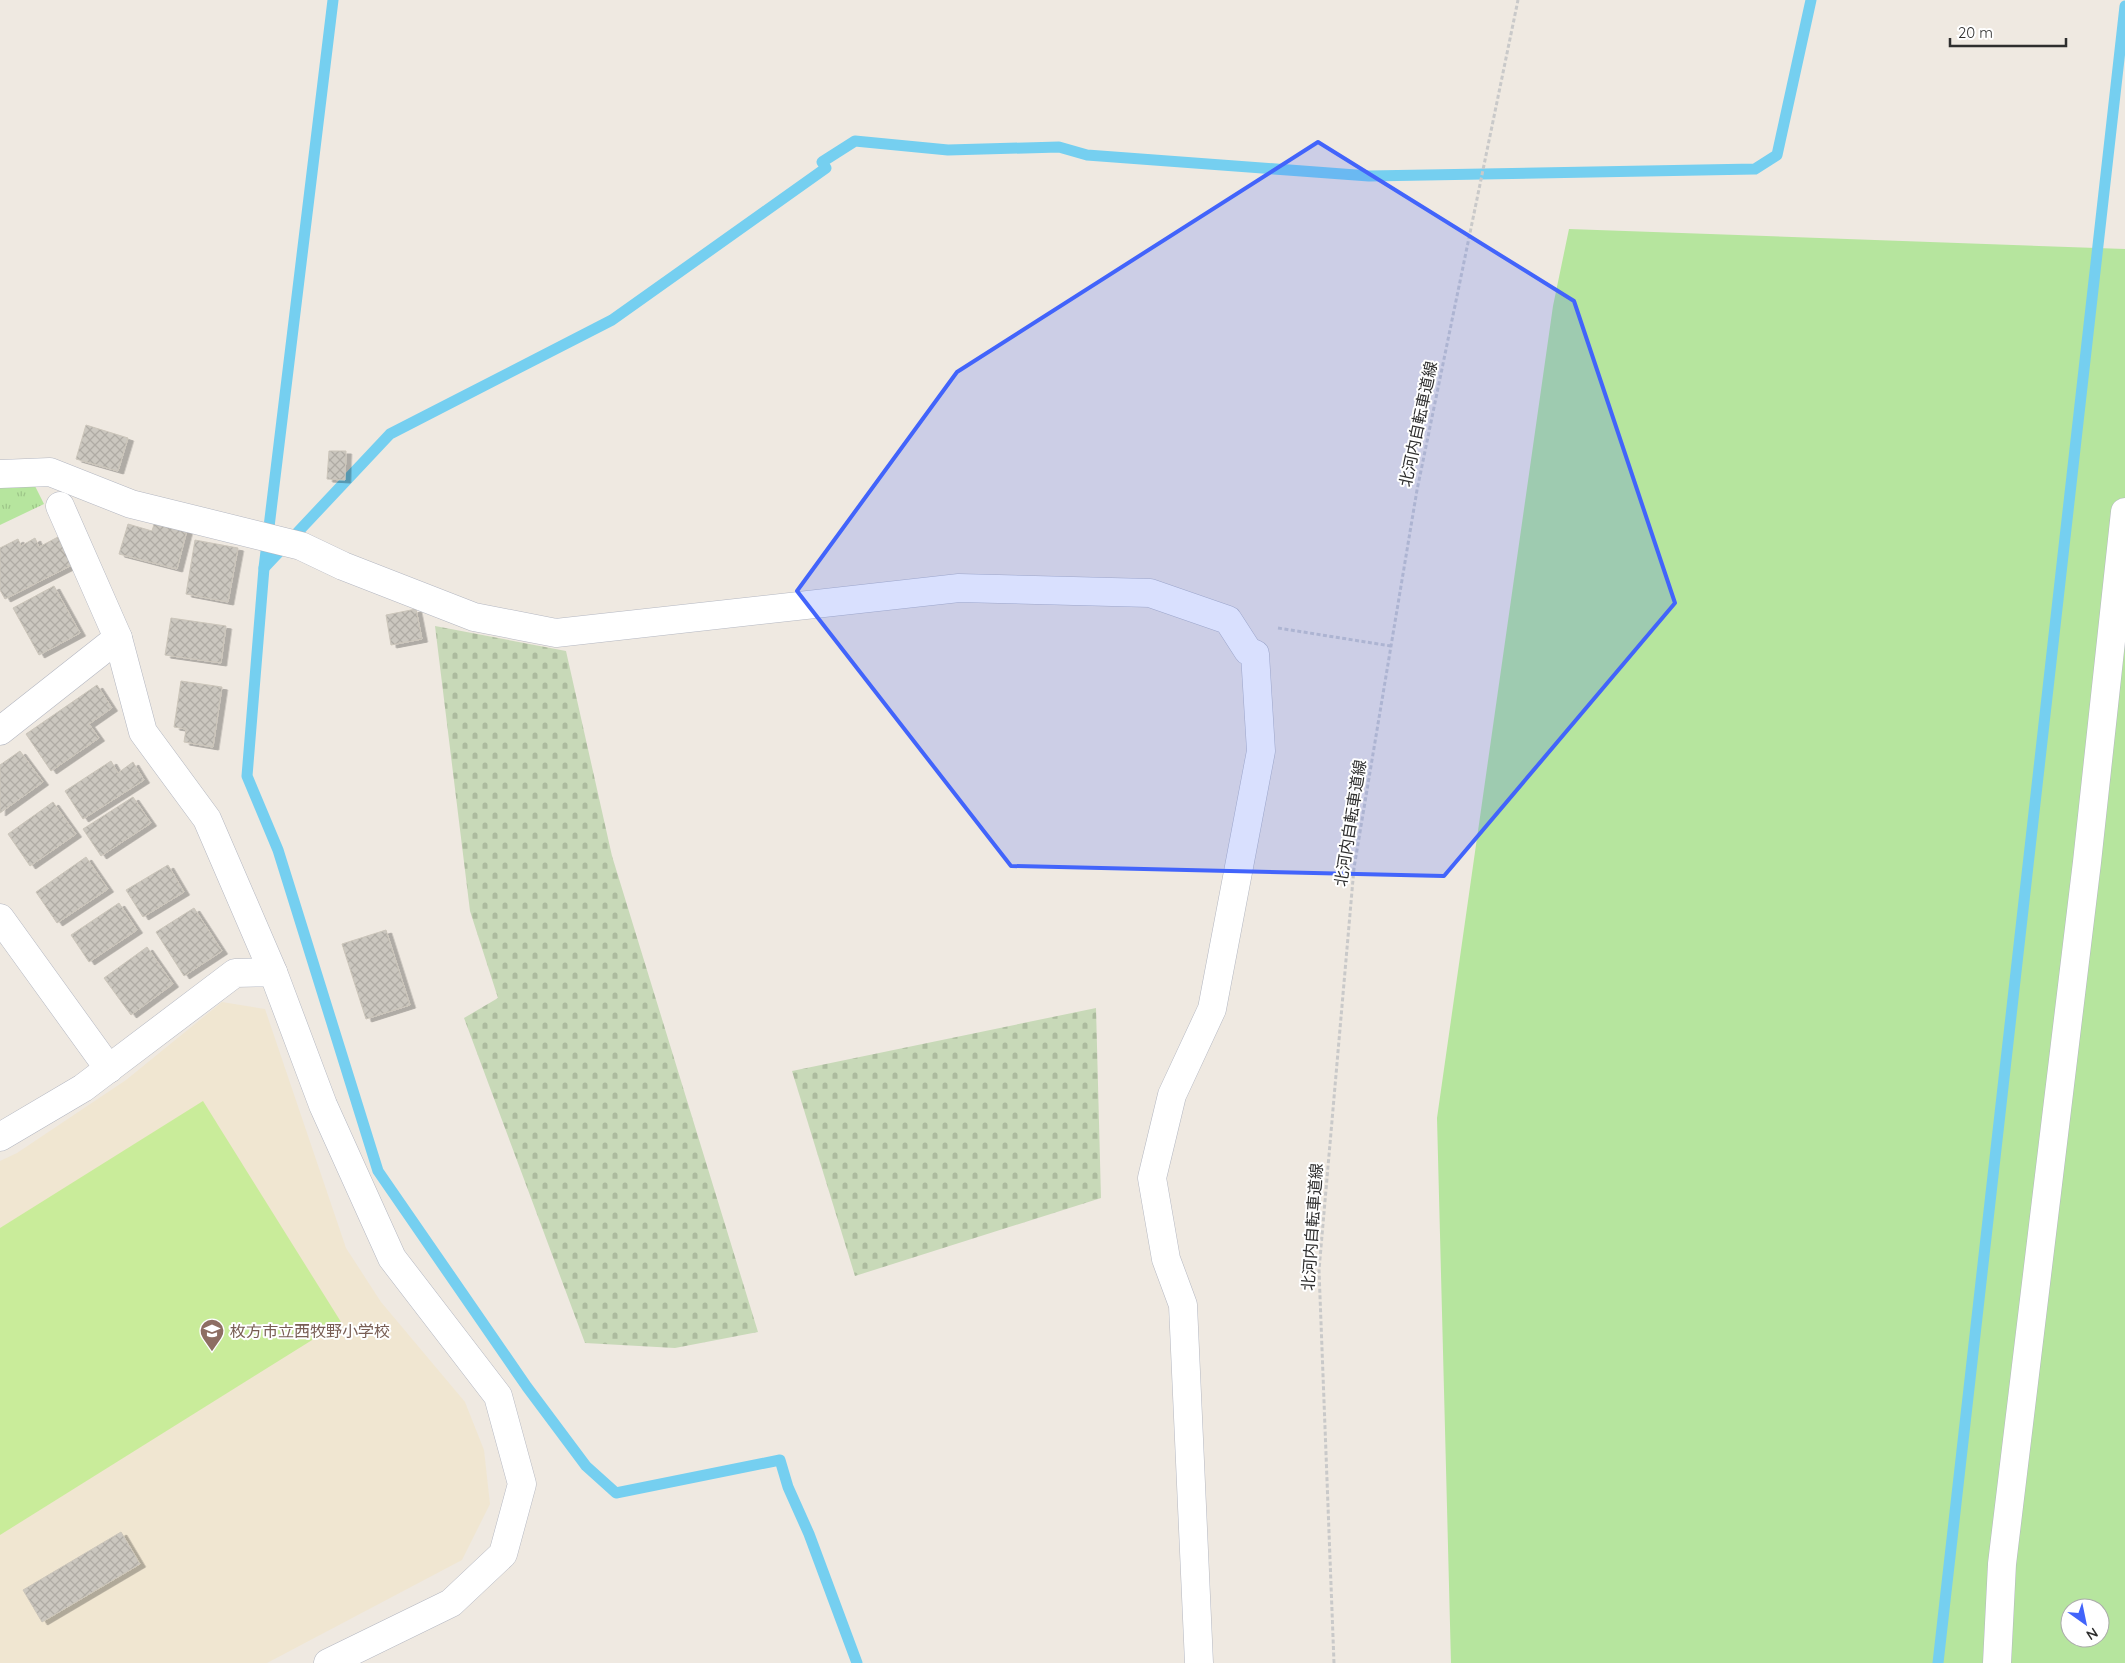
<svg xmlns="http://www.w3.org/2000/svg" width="2125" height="1663" font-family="Quicksand,'Noto Sans JP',sans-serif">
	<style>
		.education { fill: #f0e6d1 }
		.grass { fill: #b6e59e; fill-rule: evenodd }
		.cemetery { fill: url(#cemetery-stones) }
		.park { fill: url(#park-tufts) }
		.pitch { fill: #c9ec9a }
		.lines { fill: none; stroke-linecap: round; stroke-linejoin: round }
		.stream { stroke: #75cff0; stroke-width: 11 }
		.building { fill: url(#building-cross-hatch); stroke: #cbc5ba; filter: url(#shadow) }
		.minor-casing { stroke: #b4b7c1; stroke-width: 29 }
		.path { stroke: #c9c9c9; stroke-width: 3; stroke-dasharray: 4 2.5; stroke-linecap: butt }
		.minor { stroke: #fff; stroke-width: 28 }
		.marked { fill: #4264fb; fill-opacity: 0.2; stroke: #4264fb; stroke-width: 4; stroke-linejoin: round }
		.labels { text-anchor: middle; stroke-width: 4; stroke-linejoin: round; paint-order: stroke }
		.street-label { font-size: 16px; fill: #2e2e2e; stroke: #fff }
		.education-label { font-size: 16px; fill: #785e54; stroke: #fff; text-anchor: start }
	</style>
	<defs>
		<pattern id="cemetery-stones" width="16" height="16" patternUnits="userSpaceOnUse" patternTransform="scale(1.25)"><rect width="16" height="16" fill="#c8d9b8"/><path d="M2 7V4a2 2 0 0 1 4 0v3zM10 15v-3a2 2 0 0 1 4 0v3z" fill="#acbb9e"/></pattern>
		<pattern id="park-tufts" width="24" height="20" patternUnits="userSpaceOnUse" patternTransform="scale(1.25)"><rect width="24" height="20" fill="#b6e59e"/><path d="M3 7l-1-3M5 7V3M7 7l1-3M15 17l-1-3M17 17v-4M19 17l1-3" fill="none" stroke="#9dc588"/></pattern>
		<pattern id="building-cross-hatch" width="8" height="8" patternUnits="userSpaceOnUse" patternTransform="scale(1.25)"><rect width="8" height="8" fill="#cbc7bf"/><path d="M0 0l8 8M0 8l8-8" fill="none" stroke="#afaba4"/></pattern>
		<filter id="shadow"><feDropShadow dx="5.5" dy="3" stdDeviation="0" flood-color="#0004"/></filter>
	</defs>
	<rect width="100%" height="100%" fill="#efe9e1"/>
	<polygon class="education" points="222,1002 265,1009 346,1248 381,1302 465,1402 484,1450 490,1504 462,1560 267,1663 0,1663 0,1161 17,1153 126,1080"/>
	<path class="grass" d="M1569,229l556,20v1414h-674l-14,-545 116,-812zM2070,1608h30v30h-30z"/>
	<g class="cemetery">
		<polygon points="435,626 566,651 612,856 758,1332 675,1348 585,1343 464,1018 498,998 470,911"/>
		<polygon points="1096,1008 1101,1198 855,1276 792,1071"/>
	</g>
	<polygon class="park" points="32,480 44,504 0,525 0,483"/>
	<polygon class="pitch" points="203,1101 341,1322 0,1535 0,1228"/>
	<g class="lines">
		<g class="stream">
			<polyline points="333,0 264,568 247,776 278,850 378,1171 527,1387 586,1466 616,1493 780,1460 788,1487 809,1534 857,1663"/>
			<polyline points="264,568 390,434 612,320 826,168 822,162 855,141 948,150 1059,147 1087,155 1369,176 1755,169 1777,155 1811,0"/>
			<polyline points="1938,1663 2125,6"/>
		</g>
	</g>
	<g class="building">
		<polygon points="86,425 128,438 118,471 76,459"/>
		<polygon points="329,451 346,451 345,480 327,479"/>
		<polygon points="155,521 187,530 177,569 119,554 128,524 152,531"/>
		<polygon points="58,537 72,565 5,599 0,590 0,548 18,539 21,546 35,538 39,547"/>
		<polygon points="195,540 238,548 228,602 186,594"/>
		<polygon points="54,586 80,633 39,655 13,608"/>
		<polygon points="416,609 422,639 391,645 386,615"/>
		<polygon points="171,618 226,626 221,663 165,655"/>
		<polygon points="181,681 222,687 213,747 184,742 186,729 174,727"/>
		<polygon points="97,685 112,708 89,724 99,738 51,771 26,734"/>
		<polygon points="20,751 43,782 0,813 0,765"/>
		<polygon points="111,761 118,773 133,762 144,780 83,819 65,791"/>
		<polygon points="133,797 151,823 101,856 83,829"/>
		<polygon points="53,802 76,834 30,866 8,834"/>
		<polygon points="86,857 108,889 57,923 36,892"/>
		<polygon points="168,865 184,892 143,917 126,890"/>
		<polygon points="119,903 137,930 89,962 71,935"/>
		<polygon points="194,908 222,951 184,976 156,932"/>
		<polygon points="386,930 410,1005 366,1019 342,944"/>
		<polygon points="147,947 173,984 131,1015 104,978"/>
		<polygon points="121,1532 140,1564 42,1622 23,1590"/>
	</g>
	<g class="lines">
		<defs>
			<g id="minor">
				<polyline points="0,474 50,472 131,504 301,546 343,566 474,617 556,633 959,588 1150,593 1228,620 1248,651 1255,654 1261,751 1212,1009 1172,1095 1152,1178 1166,1259 1183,1305 1199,1663"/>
				<polyline points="60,506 118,638 143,732 207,819 273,972"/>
				<polyline points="0,731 118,638"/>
				<polyline points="0,918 109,1069"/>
				<polyline points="0,1137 83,1088 235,973 273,972 323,1105 392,1258 498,1396 522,1484 503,1554 451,1603 328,1663"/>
				<polyline points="1997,1663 2002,1564 2087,862 2125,512"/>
			</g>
		</defs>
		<use href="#minor" class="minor-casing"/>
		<g class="path">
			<polyline points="1278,628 1391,646"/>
			<polyline points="1334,1663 1319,1270 1354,868 1417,490 1518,0"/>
		</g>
		<use href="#minor" class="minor"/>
	</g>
	<path class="marked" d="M1318,142l256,159 101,302 -231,273 -433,-10 -214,-275 160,-219z"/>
	<defs>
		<symbol id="school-pin" viewBox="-11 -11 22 30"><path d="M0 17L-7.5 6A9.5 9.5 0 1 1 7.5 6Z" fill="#8d6e63" stroke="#fff"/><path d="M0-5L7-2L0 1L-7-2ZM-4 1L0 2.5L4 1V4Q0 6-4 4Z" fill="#fff"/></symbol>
	</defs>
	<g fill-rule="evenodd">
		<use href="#school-pin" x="198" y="1317" width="28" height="38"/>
	</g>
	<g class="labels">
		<g class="street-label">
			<text transform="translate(1418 424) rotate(-78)" y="6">北河内自転車道線</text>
			<text transform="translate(1350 823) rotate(-81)" y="6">北河内自転車道線</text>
			<text transform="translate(1312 1227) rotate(-86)" y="6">北河内自転車道線</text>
		</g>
		<g class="education-label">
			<text x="230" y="1337">枚方市立西牧野小学校</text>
		</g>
	</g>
	<g transform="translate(2085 1623) rotate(147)"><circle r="24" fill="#ffffff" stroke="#ababab"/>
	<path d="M0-4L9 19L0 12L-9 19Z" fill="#4264fb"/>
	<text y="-8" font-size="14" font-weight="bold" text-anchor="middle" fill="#2e2e2e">N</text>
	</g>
	<path d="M1950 38v8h116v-8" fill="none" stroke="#2e2e2e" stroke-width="2.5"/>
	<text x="1958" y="38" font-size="15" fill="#2e2e2e" stroke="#ffffff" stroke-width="4" paint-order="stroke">20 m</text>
</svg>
